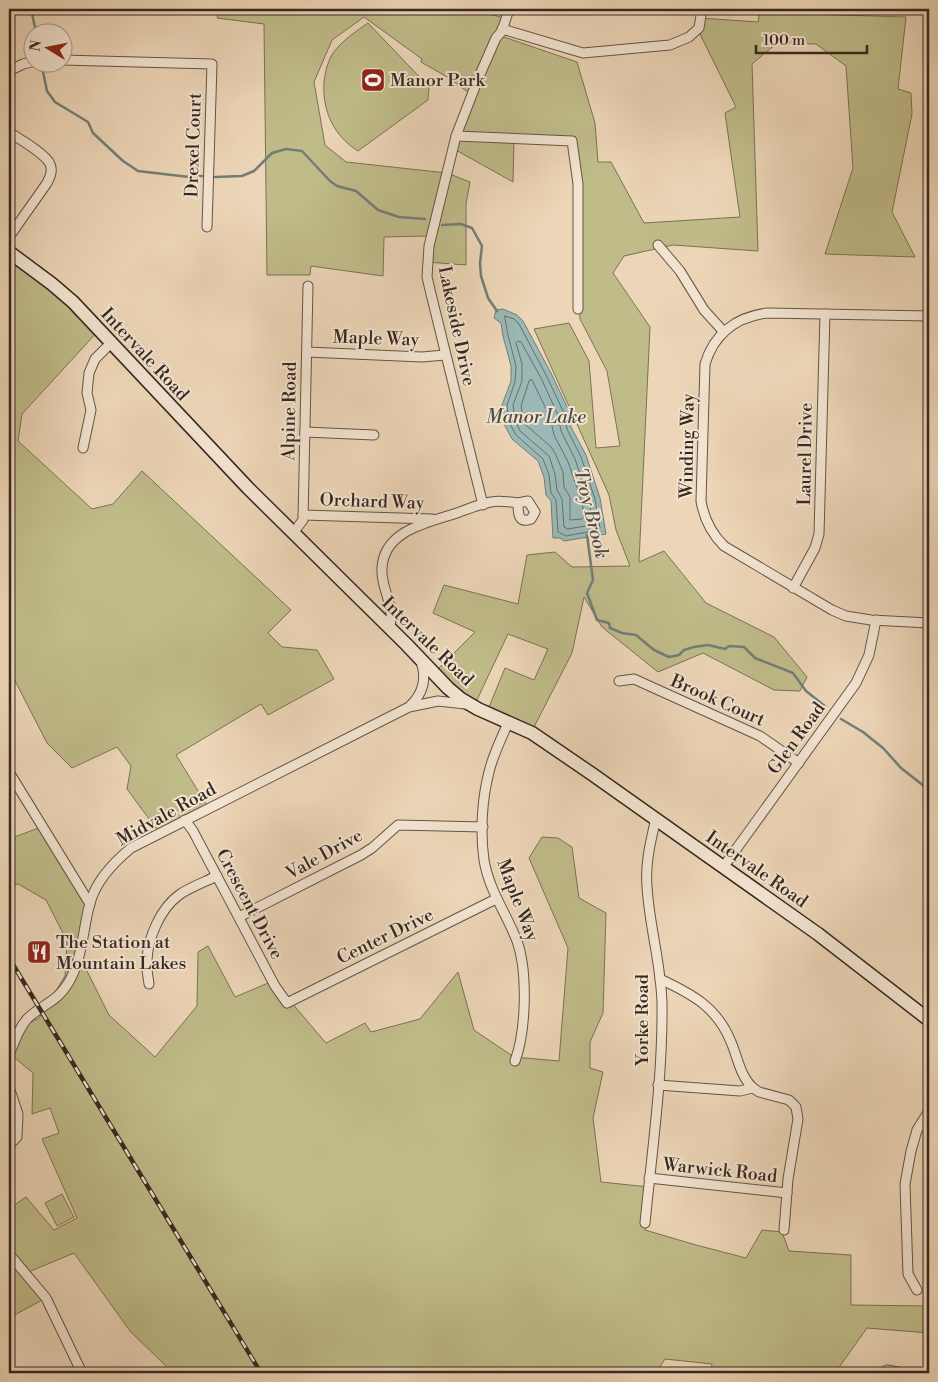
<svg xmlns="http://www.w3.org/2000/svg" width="938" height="1382" font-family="'Libre Bodoni',serif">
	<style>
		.green { fill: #c0bc8a; stroke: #7b7255 }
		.water { fill: #9ab8b5; stroke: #727e79 }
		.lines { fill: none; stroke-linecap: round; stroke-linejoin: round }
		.shore { stroke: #68706a; stroke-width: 1 }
		.stream { stroke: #727e79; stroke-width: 2.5 }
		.street-casing { stroke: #645446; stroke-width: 11 }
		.secondary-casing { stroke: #362820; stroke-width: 15 }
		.street { stroke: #f3e4d1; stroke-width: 9 }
		.secondary { stroke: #f3e4d1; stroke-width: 12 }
		.rail-casing { stroke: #362820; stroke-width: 4.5 }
		.rail { stroke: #f3e4d1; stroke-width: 2.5; stroke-dasharray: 8; stroke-linecap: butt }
		.labels { text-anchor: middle; stroke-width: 4; stroke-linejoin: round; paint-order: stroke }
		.poi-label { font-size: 18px; fill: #362820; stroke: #f3e4d1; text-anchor: start }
		.street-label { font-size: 18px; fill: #362820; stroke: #f3e4d1 }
		.water-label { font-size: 19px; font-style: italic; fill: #4f4c45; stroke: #f3e4d1 }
	</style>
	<rect width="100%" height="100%" fill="#edd6b8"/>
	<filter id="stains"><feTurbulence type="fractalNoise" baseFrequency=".004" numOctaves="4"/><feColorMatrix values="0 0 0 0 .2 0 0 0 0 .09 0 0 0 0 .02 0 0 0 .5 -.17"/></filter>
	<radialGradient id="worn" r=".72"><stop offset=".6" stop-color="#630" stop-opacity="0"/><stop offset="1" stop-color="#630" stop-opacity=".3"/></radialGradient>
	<g class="green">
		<polygon points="219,9 475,9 506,19 501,36 577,62 595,123 598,162 611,162 644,223 740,217 725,113 736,107 700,34 700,18 758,22 760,9 799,9 806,14 906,17 898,89 911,93 912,114 892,212 915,257 825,254 853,168 846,66 816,44 777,43 752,64 758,251 673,245 624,256 613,273 650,327 639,562 664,551 706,603 774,637 807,677 800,691 774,690 703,653 658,672 602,627 584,597 572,653 531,733 487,712 505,668 534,680 548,649 508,634 475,704 434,673 475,632 433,613 444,585 518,604 527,555 555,552 572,567 630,566 616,530 609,495 534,329 569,323 589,361 596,448 620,446 607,371 580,319 573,144 514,139 513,182 454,149 469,93 449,78 421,62 422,59 364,17 332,40 314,82 325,145 346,162 447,173 470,182 466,204 466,265 426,262 428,236 384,237 383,276 311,266 310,275 267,275 264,24 217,18"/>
		<path d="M368,23l61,64 -1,13 -70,51c-24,-15 -36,-40 -34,-69 1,-10 4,-21 9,-29 10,-13 22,-21 35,-30z"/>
		<polygon points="9,259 100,329 22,414 18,441 92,509 113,504 142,471 291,610 268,633 282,647 317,650 334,679 268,715 261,704 176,755 208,807 158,831 127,789 131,766 117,747 72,768 47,743 9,669"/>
		<polygon points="44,826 90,901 80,957 109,1015 155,1057 197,1006 198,952 208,946 235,997 273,981 326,1043 365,1023 371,1032 420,1019 458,972 474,1030 514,1057 559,1061 568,948 529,858 542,837 558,838 572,847 579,898 606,913 603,1013 590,1042 590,1068 603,1072 593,1118 601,1182 649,1187 645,1230 696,1245 746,1258 762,1230 782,1232 789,1251 851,1255 851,1305 929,1306 929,1333 867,1328 835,1373 711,1373 712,1364 665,1359 656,1373 173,1373 130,1331 74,1253 26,1273 46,1298 9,1318 9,1207 10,1208 26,1197 54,1230 77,1218 42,1139 59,1133 50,1108 32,1114 33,1073 9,1053 9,1034 39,1018 65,976 67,941 46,900 18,884 9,885 9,839"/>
		<polygon points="62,1194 74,1217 57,1226 45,1203"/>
	</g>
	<polygon class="water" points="503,309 517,315 523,321 551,373 569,411 571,427 586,455 600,498 606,534 564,541 560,538 553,538 551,501 546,495 544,477 538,461 512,439 504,424 502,405 511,381 511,366 503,336 501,323 494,318 496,310"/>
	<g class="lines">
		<g class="shore">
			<polygon points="505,316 514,319 519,324 546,375 564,413 567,429 581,457 595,499 600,528 598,530 566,536 558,532 556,500 551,493 549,475 543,459 516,435 509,422 507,405 515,382 516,366 508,335"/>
			<polygon points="518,341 521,342 541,378 558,415 561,431 575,459 589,501 593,523 591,525 568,529 564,527 562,499 557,490 555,474 549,456 520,431 515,420 513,405 522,381 522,364 516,343"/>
			<polygon points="532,380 550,417 554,435 568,462 582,502 584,517 582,519 570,520 570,497 564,487 563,472 555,453 551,447 526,425 523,418 521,406 529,381"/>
		</g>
		<g class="stream">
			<polyline points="31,9 36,32"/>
			<polyline points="42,67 47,91 55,102 88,122 93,133 123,161 138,171 189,177 202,176"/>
			<polyline points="215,177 242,176 254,171 272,153 286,149 302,151 330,181 337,186 356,191 378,210 399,217 425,219"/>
			<polyline points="442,225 461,224 472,228 482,246 480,263 481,276 488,298 497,311"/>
			<polyline points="587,535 593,580 587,593 597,620 609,623 610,628 622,633 636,635 654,650 669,657 679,655 684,650 694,647 708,645 725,649 729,646 744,647 755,658 793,673 806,691 826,707"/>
			<polyline points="841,719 863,732 883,748 901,768 929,790"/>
		</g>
		<defs>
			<g id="street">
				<polyline points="502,29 583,53 670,45 689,37 699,28 702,9"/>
				<polyline points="62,60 212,64 207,227"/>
				<polyline points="9,71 23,64 32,62"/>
				<path d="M9,132c10,7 36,21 41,32 3,7 0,13 -3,19l-38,54"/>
				<polyline points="456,136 572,141 578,184 578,309"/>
				<polyline points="658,245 680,271 704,310 723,331"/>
				<path d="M929,316l-162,-3c-31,4 -53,21 -62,51l-4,137c3,18 10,32 23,45l108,64 14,6 25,4 58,3"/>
				<polyline points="307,352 422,357 445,355"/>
				<polyline points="305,432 374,435"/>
				<polyline points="83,448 91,410 87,393 89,373 95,359 112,342"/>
				<polyline points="483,505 431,294 427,277 429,246 456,136 478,79 496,38 502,31 509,9"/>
				<polyline points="303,515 432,519"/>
				<polyline points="293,533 303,520 308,286"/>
				<polyline points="793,588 815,548 819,534 825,314"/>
				<path d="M389,628c8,-21 -9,-39 -7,-60 2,-37 44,-45 72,-54 12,-4 25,-10 37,-12 8,-2 19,0 27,1l10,-2 7,11 -4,7c-13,5 -13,-6 -13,-16"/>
				<polyline points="619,681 634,679 760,736 799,763"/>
				<path d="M411,705c12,-12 16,-26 10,-43"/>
				<path d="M508,723c-7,16 -15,32 -19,49 -7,27 -9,60 -5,88 5,30 22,53 33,81 11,31 9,90 -2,120"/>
				<polyline points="9,772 90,904"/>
				<polyline points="185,820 193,831 275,986 287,1003 496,899"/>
				<polyline points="724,866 856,683 869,655 876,620"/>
				<polyline points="239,917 361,855 372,848 398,825 483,827"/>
				<path d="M660,979c32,15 57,28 71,63 7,16 9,34 22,46"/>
				<path d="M149,984c-1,-8 -3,-16 -2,-24 1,-22 13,-51 32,-65 11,-8 26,-13 38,-19"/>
				<path d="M9,1055c5,-12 10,-28 19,-37 17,-16 29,-15 42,-38 13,-25 13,-52 20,-77 6,-22 24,-41 41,-55l278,-141 29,-6 27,3"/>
				<polyline points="658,1085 740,1091 753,1088 759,1092 789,1100 796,1107 798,1119 788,1179 784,1230"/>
				<polyline points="9,1087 18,1114 17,1137 9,1145"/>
				<polyline points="649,1178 787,1193"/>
				<path d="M645,1223c7,-72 18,-148 17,-220 -1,-40 -13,-78 -15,-117 -2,-23 4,-46 9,-68"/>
				<polyline points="9,1254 46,1298 82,1373"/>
				<polyline points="917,1290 908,1274 905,1184 911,1151 917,1130 929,1111"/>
				<polyline points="884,1373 887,1370 903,1373"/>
			</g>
			<polyline id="secondary" points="9,252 52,284 73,302 248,488 406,644 448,688 461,699 478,709 532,733 592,774 818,934 929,1020"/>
		</defs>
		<use href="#street" class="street-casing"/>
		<use href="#secondary" class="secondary-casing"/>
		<use href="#street" class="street"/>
		<use href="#secondary" class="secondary"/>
		<defs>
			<polyline id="rail" points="9,958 261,1373"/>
		</defs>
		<use href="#rail" class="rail-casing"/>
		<use href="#rail" class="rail"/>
	</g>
	<defs>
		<symbol id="stadium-square" viewBox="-11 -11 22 22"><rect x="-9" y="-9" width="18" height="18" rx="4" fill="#8f2418" stroke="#f3e4d1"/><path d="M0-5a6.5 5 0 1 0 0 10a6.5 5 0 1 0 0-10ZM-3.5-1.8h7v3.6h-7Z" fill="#fff"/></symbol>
		<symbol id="restaurant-square" viewBox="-11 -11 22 22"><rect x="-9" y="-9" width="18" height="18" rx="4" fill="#8f2418" stroke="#f3e4d1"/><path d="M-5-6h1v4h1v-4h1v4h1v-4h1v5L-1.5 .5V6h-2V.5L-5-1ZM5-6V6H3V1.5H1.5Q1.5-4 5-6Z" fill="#fff"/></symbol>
	</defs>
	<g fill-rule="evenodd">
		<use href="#stadium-square" x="359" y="66" width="28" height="28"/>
		<use href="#restaurant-square" x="25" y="938" width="28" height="28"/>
	</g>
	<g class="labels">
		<g class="poi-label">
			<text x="390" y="86">Manor Park</text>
			<text x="56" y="948">The Station at<tspan x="56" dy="21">Mountain Lakes</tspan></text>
		</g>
		<g class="street-label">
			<text transform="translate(193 145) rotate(-88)" y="6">Drexel Court</text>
			<text transform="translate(457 326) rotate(78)" y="6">Lakeside Drive</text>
			<text transform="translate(376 338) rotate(2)" y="6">Maple Way</text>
			<text transform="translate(145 354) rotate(47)" y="6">Intervale Road</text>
			<text transform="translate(289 411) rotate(-89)" y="6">Alpine Road</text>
			<text transform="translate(687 446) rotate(-89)" y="6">Winding Way</text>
			<text transform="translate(805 454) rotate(-89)" y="6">Laurel Drive</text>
			<text transform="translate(372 501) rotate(2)" y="6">Orchard Way</text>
			<text transform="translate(428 641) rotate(44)" y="6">Intervale Road</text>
			<text transform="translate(718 700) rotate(24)" y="6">Brook Court</text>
			<text transform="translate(796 738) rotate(-54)" y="6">Glen Road</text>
			<text transform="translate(166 814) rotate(-29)" y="6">Midvale Road</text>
			<text transform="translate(324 854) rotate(-29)" y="6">Vale Drive</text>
			<text transform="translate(757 869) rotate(35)" y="6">Intervale Road</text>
			<text transform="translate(518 900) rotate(69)" y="6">Maple Way</text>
			<text transform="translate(250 904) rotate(62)" y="6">Crescent Drive</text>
			<text transform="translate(385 936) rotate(-26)" y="6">Center Drive</text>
			<text transform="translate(642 1020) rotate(-90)" y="6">Yorke Road</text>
			<text transform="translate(720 1170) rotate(6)" y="6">Warwick Road</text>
		</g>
		<g class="water-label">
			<text x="536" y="423">Manor Lake</text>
			<text transform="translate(592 513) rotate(76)" y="7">Troy Brook</text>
		</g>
	</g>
	<rect width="938" height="1382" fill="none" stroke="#edd6b8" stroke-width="30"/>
	<rect x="10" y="10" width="918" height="1362" fill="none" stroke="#362820" stroke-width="2.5"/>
	<rect x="15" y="15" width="908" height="1352" fill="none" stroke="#362820"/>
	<g transform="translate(48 48) rotate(280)"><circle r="24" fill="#f3e4d1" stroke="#a7998a"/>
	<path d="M0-4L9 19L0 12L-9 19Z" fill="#8f2418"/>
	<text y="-8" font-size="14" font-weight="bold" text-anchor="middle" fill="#362820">N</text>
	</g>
	<path d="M756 45v8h111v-8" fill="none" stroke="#362820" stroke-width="2.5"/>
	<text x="763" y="45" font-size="15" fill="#362820" stroke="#f3e4d1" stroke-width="4" paint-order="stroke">100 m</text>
	<rect width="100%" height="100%" filter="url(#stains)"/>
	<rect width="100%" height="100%" fill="url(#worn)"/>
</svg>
